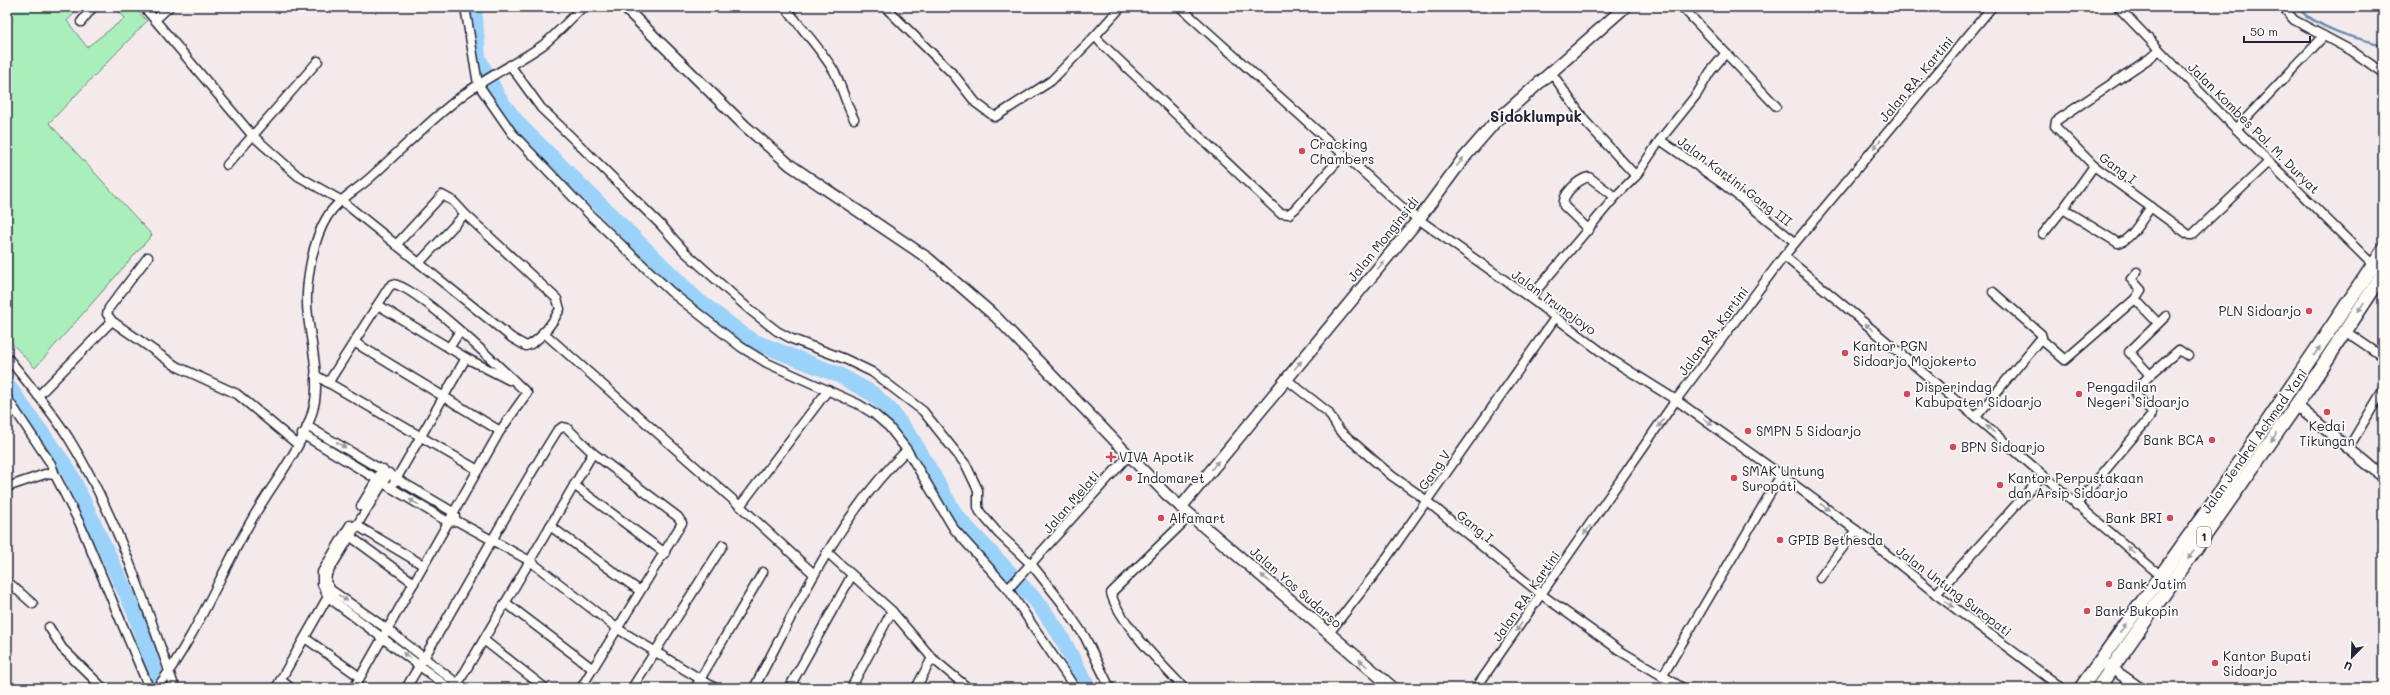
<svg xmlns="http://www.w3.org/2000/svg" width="2390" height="695" font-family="Mali,sans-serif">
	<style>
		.green { fill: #aaefbb; stroke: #66887b }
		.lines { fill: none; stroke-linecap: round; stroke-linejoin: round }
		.stream { stroke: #6a8cad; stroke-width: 2.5 }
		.river { stroke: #9ad2f9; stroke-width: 16 }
		.minor-casing { stroke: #22223b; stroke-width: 11 }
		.tertiary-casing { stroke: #22223b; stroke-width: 13 }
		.secondary-casing { stroke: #22223b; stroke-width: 14 }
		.trunk-casing { stroke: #22223b; stroke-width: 16 }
		.minor { stroke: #fdfcf7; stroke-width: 8 }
		.tertiary { stroke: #fdfcf7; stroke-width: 10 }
		.secondary { stroke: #fdfcf7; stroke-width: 11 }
		.trunk { stroke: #fdfcf7; stroke-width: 13 }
		.oneway { fill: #9a9aa2 }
		.poi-dot { fill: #d1495b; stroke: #fdfcf7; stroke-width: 1.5 }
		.labels { text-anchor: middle; stroke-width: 3.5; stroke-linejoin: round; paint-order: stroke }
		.shield { fill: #fdfcf7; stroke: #646373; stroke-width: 1 }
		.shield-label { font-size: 12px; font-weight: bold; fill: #22223b }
		.street-label { font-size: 13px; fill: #22223b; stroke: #fdfcf7 }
		.poi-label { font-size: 13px; fill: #22223b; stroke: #fdfcf7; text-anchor: start }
		.quarter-label { font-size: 15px; font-weight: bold; fill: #22223b; stroke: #fdfcf7 }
	</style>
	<rect width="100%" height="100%" fill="#f4eaec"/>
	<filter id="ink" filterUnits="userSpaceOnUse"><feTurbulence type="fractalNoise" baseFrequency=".025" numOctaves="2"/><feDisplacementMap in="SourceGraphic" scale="8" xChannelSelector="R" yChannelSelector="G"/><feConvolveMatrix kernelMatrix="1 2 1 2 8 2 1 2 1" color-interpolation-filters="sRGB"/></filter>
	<g filter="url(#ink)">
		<polygon class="green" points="7,7 80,7 67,21 87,47 125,18 115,7 134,7 147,21 49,123 152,235 35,368 7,338"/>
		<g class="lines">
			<path class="stream" d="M2296,7c25,23 55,30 87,38"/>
			<g class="river">
				<polyline points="474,7 478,58 499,99 519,125 697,300 750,340 839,375 873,394 890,410 912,439 956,516 1038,603 1059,633 1088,688"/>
				<polyline points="7,385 69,471 134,610 160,688"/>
			</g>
			<defs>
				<g id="minor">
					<path d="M144,7l108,128 46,41 44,25 170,137 14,8c13,-3 28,-25 34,-37l-3,-10 -92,-85 -46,49"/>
					<polyline points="465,7 478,84 512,133 589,214 671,292 741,347 767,363 858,404 874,414 889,427 907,450 954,529 1008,589 1075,688"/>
					<path d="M785,7c16,21 35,41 49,64 7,13 12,33 20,48"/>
					<polyline points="885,7 954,75 976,103 995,117 1051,81 1095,36"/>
					<polyline points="1121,7 1095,36 1101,43 1280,213 1289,214 1295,209 1343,155"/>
					<polyline points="1180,7 1404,209 1530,298 1612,360 1676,400 1781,475 1868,539 1936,594 2062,688"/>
					<polyline points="1682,7 1776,106"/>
					<polyline points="2118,7 2228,121 2383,275"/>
					<polyline points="2283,7 2294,20 2352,51 2383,73"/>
					<polyline points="2381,7 2383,8"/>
					<polyline points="155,20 169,7"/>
					<polyline points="81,22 93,7"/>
					<polyline points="2159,50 2150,58 2056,121 2055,126 2094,166 2189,235 2192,235 2269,162"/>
					<polyline points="510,65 541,108 563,129 662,226 685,252 750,310 777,331 792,339 845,359 872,372 923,411 966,465 978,490 978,507 980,512 998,533 1032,565 1062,603 1085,637 1110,688"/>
					<polyline points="1551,72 1585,121 1636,176"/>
					<polyline points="2236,129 2324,36"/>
					<polyline points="1660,140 1723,184 1795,242"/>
					<polyline points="227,165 318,61"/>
					<path d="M2094,166l-31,43 55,34c13,-2 25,-26 33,-36"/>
					<path d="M1589,230l-25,-24c-3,-12 15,-27 25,-29l26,20"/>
					<polyline points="2043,234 2063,209"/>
					<polyline points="396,245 442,195 453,201 465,214"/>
					<path d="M1784,256c127,104 251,213 376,319"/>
					<polyline points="148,257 109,308 107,314 112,321 176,366 237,394 297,444"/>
					<polyline points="1530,298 1615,197 1636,176 1660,140 1697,94 1710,72 1725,54"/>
					<polyline points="2135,299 2158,323"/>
					<polyline points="378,305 466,358 509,380"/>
					<polyline points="2345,331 2383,357"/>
					<polyline points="543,332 740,506 814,574"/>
					<polyline points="2041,339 2065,360 2135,299 2141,290 2131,279 2137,272"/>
					<polyline points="354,342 500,431"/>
					<polyline points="449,348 460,331"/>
					<path d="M7,357c21,26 43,52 61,80 48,77 77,166 107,251"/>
					<polyline points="315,375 478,470"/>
					<polyline points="2150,375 2129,352 2166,316"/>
					<polyline points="1286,379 1328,412 1339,430 1392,476 1418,494 1542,595 1622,652 1683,688"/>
					<path d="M328,383l61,-96 4,-3c24,2 112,88 134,109l-27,38 -146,257"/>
					<polyline points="38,396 112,321"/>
					<polyline points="7,398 51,464 55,475"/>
					<polyline points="1976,417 2042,337 2041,334 1993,292"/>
					<polyline points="307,426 453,512 455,516"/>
					<polyline points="302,434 448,522 457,521 530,561 618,629 715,688"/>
					<polyline points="2349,447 2383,390"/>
					<polyline points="389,473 327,574 326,582 331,590 387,629 463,688"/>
					<polyline points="574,485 665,553"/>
					<polyline points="7,487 45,474 55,475 80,524 149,688"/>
					<polyline points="391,488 466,358"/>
					<polyline points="2076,505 2151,416 2152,412 2136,395 2136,390 2150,375 2179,350 2188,356"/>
					<polyline points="361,506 383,469"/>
					<polyline points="740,506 828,390"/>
					<polyline points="350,525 322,572 322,584 328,597 449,688"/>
					<polyline points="356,525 423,565"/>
					<polyline points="550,526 640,591"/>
					<polyline points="347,534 414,583"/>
					<polyline points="827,552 892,611 932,658 968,688"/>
					<polyline points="1820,578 1856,530"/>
					<polyline points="7,581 33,604"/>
					<polyline points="1008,589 1129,455"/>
					<polyline points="1936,594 2042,476"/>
					<polyline points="506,603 593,669"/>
					<polyline points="49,627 62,648 103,688"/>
					<polyline points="1329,633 1378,570 1555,318"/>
					<polyline points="305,638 360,677"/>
					<polyline points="485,641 545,688"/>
					<polyline points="1662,677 1781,475"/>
					<polyline points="281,680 291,688"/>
					<polyline points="456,687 593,453"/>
					<path d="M157,688c39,-51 62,-112 94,-167 20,-36 57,-79 64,-120 4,-28 -4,-58 -7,-85 -4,-28 4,-75 19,-99 10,-17 30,-27 44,-40 30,-27 60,-58 92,-82 26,-19 54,-32 80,-50 14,-11 27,-26 40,-38"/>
					<polyline points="276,688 330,593"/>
					<path d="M406,688c52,-85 98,-173 151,-257l5,-4 5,1 26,25 85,64 4,6 -101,165"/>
					<polyline points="632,688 723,545"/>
					<polyline points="695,688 763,572"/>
					<path d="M754,688c44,-83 84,-172 153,-238"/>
					<polyline points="789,688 852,575"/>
					<polyline points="851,688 892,611"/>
					<polyline points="916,688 932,658"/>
					<path d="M1184,688c-20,-21 -66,-67 -73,-95l80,-78"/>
					<polyline points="1476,688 1676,400 1784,256 1992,7"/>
				</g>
				<g id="tertiary">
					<polyline points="624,7 745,126 790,165 929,259 996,317 1166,494 1181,507"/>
					<polyline points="2296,405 2383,477"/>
					<polyline points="2107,665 2140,688"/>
				</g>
				<polyline id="secondary" points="1393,688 1181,507 1418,220 1463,159 1496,121 1625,7"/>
				<g id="trunk">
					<polyline points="2081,688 2212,504 2383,251"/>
					<polyline points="2098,688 2306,391 2383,274"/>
				</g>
			</defs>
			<use href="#minor" class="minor-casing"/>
			<use href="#tertiary" class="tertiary-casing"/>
			<use href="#secondary" class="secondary-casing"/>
			<use href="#trunk" class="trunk-casing"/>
			<use href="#minor" class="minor"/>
			<use href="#tertiary" class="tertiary"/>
			<use href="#secondary" class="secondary"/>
			<use href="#trunk" class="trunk"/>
		</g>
		<defs><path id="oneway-solid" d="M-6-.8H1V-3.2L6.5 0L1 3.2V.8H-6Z"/></defs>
		<g class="oneway">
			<use href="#oneway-solid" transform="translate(1877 144) rotate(130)"/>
			<use href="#oneway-solid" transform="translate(1460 162) rotate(-53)"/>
			<use href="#oneway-solid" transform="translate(1381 265) rotate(-50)"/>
			<use href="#oneway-solid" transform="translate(2361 307) rotate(123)"/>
			<use href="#oneway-solid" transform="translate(1869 327) rotate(-140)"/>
			<use href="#oneway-solid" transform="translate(2317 351) rotate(-56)"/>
			<use href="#oneway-solid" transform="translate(1298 365) rotate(-50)"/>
			<use href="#oneway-solid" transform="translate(1708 422) rotate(35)"/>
			<use href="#oneway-solid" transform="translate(1661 423) rotate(125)"/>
			<use href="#oneway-solid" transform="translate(1990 429) rotate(-139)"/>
			<use href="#oneway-solid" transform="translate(2274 437) rotate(125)"/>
			<use href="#oneway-solid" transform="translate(341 445) rotate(30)"/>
			<use href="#oneway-solid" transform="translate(1215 465) rotate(-51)"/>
			<use href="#oneway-solid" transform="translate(414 502) rotate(-149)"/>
			<use href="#oneway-solid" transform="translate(1825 507) rotate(36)"/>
			<use href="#oneway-solid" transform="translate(1587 530) rotate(125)"/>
			<use href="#oneway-solid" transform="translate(2131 550) rotate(-140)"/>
			<use href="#oneway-solid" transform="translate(2191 555) rotate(125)"/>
			<use href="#oneway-solid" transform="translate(1265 578) rotate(-139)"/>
			<use href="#oneway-solid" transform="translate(343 598) rotate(34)"/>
			<use href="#oneway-solid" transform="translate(1949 604) rotate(36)"/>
			<use href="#oneway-solid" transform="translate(1519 627) rotate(125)"/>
			<use href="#oneway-solid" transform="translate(2123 628) rotate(-55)"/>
			<use href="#oneway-solid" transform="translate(407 656) rotate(-142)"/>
			<use href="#oneway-solid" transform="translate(1363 663) rotate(-139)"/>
		</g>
	</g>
	<g class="poi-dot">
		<circle cx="1302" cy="151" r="4"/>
		<circle cx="2309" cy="311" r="4"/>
		<circle cx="1845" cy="353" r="4"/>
		<circle cx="1907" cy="394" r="4"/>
		<circle cx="2079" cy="394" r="4"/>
		<circle cx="2327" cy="412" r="4"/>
		<circle cx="1748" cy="431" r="4"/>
		<circle cx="2212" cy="440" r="4"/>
		<circle cx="1953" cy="447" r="4"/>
		<path d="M1109 451h4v4h4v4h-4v4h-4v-4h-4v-4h4z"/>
		<circle cx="1129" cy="478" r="4"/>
		<circle cx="1734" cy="478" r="4"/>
		<circle cx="2000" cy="485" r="4"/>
		<circle cx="1161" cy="518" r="4"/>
		<circle cx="2170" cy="518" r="4"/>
		<circle cx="1780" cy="540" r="4"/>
		<circle cx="2109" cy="584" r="4"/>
		<circle cx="2087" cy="611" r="4"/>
		<circle cx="2215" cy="663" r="4"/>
	</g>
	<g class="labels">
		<rect class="shield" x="2197" y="527" width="14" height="20" rx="3"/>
		<g class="shield-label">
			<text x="2204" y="541">1</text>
		</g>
		<g class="street-label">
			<text transform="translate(1916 79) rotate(-50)" y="5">Jalan RA. Kartini</text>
			<text transform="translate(2254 128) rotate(45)" y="5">Jalan Kombes Pol. M. Duryat</text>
			<text transform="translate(2118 168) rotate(37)" y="5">Gang I</text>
			<text transform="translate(1735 181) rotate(37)" y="5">Jalan Kartini Gang III</text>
			<text transform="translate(1383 239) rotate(-51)" y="5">Jalan Monginsidi</text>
			<text transform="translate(1554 302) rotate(36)" y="5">Jalan Trunojoyo</text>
			<text transform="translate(1713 331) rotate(-53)" y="5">Jalan RA. Kartini</text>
			<text transform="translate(2254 441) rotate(-55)" y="5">Jalan Jendral Achmad Yani</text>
			<text transform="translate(1434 470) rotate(-55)" y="5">Gang V</text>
			<text transform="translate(1071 502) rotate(-49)" y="5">Jalan Melati</text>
			<text transform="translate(1475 526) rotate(39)" y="5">Gang I</text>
			<text transform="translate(1296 587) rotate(41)" y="5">Jalan Yos Sudarso</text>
			<text transform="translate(1954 591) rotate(37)" y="5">Jalan Untung Suropati</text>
			<text transform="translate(1526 596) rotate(-55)" y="5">Jalan RA. Kartini</text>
		</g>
		<g class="poi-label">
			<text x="1310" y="149">Cracking<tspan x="1310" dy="15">Chambers</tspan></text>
			<text x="2301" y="316" text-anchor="end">PLN Sidoarjo</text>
			<text x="1853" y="351">Kantor PGN<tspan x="1853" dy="15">Sidoarjo Mojokerto</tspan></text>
			<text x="1915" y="392">Disperindag<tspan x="1915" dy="15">Kabupaten Sidoarjo</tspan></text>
			<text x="2087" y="392">Pengadilan<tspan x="2087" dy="15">Negeri Sidoarjo</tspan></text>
			<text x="2327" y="431" text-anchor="middle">Kedai<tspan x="2327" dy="15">Tikungan</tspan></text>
			<text x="1756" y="436">SMPN 5 Sidoarjo</text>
			<text x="2204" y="445" text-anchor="end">Bank BCA</text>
			<text x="1961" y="452">BPN Sidoarjo</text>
			<text x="1119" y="462">VIVA Apotik</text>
			<text x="1742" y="476">SMAK Untung<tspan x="1742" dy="15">Suropati</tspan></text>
			<text x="1137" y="483">Indomaret</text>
			<text x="2008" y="483">Kantor Perpustakaan<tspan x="2008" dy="15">dan Arsip Sidoarjo</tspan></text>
			<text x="1169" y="523">Alfamart</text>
			<text x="2162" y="523" text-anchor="end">Bank BRI</text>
			<text x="1788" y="545">GPIB Bethesda</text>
			<text x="2117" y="589">Bank Jatim</text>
			<text x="2095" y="616">Bank Bukopin</text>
			<text x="2223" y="661">Kantor Bupati<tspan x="2223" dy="15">Sidoarjo</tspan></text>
		</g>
		<g class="quarter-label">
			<text x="1536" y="122">Sidoklumpuk</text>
		</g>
	</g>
	<rect width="2390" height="695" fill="none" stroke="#fdfcf7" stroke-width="24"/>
	<rect x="12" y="12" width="2366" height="671" fill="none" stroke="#22223b" stroke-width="1.5" filter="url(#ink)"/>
	<g transform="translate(2352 657) rotate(203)" stroke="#fdfcf7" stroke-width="3" paint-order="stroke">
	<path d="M0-3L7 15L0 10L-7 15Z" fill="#22223b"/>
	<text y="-6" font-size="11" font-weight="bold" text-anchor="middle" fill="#22223b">U</text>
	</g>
	<path d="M2244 36v6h66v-6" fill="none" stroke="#22223b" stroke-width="2"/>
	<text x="2250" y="36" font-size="12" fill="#22223b" stroke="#fdfcf7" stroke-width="3" paint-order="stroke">50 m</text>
</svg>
